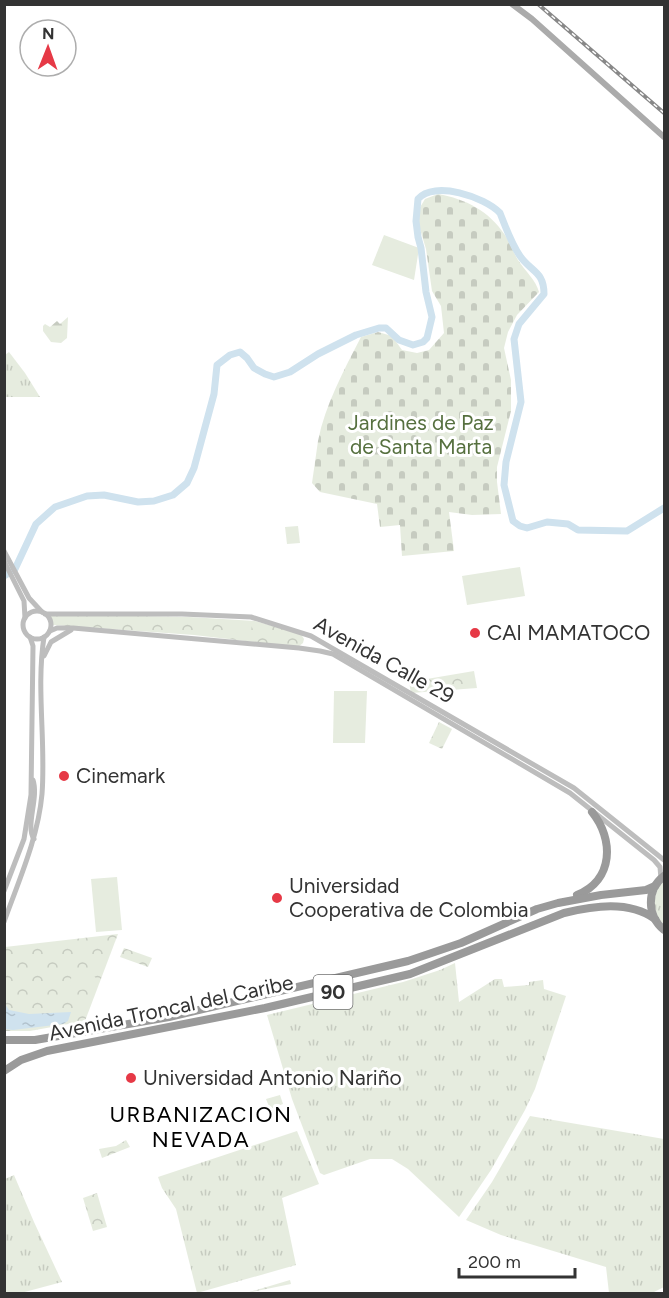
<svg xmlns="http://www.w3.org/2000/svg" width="669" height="1298" font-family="Figtree,sans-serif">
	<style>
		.grass { fill: url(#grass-tufts) }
		.forest { fill: url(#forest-firs) }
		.cemetery { fill: url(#cemetery-stones) }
		.park { fill: url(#park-crowns) }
		.pitch { fill: #e6ecdf }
		.water { fill: url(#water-ripples) }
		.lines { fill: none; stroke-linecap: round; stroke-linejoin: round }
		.river { stroke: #cfe2ee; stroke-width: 7 }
		.secondary { stroke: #bdbdbd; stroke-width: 5 }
		.primary { stroke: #ababab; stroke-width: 6 }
		.highway { stroke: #9a9a9a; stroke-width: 8 }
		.rail-casing { stroke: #888; stroke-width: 4 }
		.rail { stroke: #fff; stroke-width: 1.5; stroke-dasharray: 4.5; stroke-linecap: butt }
		.poi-dot { fill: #e63946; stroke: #fff; stroke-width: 2 }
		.labels { text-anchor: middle; stroke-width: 6; stroke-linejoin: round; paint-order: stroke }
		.shield { fill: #fff; stroke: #707070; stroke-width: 1.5 }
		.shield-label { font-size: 20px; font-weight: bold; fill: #333 }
		.park-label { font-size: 21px; fill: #56703f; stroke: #fff }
		.poi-label { font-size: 21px; fill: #333; stroke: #fff; text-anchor: start }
		.street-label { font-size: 21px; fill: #333; stroke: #fff }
		.neighbourhood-label { font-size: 22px; letter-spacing: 1.5px; fill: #000; stroke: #fff }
	</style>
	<defs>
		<pattern id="grass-tufts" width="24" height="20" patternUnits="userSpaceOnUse" patternTransform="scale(1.5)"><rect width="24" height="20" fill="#e6ecdf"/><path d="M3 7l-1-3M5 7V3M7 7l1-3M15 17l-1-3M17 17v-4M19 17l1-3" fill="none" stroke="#c6cbc0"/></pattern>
		<pattern id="forest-firs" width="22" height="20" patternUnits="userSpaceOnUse" patternTransform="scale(1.5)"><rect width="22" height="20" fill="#e6ecdf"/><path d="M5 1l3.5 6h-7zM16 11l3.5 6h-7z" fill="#c6cbc0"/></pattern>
		<pattern id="cemetery-stones" width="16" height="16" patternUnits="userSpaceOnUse" patternTransform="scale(1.5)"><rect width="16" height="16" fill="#e6ecdf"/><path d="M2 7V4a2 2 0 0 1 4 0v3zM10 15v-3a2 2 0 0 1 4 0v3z" fill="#c6cbc0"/></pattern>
		<pattern id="park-crowns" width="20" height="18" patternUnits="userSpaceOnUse" patternTransform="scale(1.5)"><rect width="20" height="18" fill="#e6ecdf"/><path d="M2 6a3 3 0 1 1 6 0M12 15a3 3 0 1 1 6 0" fill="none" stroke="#c6cbc0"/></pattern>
		<pattern id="water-ripples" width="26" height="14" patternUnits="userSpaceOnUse" patternTransform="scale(1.5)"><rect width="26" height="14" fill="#cfe2ee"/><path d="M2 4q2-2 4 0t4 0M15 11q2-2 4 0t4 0" fill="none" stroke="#b2c2cd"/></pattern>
	</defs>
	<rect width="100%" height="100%" fill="#fff"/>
	<g class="grass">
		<polygon points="9,352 25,373 40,397 5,397 5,355"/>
		<path d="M664,881v44c-12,-13 -13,-31 0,-44z"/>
		<polygon points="455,963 459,1002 495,979 502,979 504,987 529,985 529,982 543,980 544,989 566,996 535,1089 525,1110 491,1170 459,1217 408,1169 392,1159 370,1159 324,1175 320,1173 292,1099 267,1015 403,982 440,970"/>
		<polygon points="530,1116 664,1139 664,1287 652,1293 609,1293 606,1267 501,1235 466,1220 492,1182"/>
		<polygon points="297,1131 319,1184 282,1198 296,1265 197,1293 176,1209 162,1188 158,1177"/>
		<polygon points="14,1175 34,1222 62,1282 21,1293 5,1293 5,1179"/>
	</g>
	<polygon class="forest" points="68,317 67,338 61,343 51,342 43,331 43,326 45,324 50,327 57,321 60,324"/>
	<path class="cemetery" d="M438,194c28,5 51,17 67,41 5,8 8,17 13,25 7,11 18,20 21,32l-22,23 -9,17 -4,16 7,32v31l-14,56v15l4,32 -29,1 -23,-3 5,39 -52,5 -2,-31 -20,2 -3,-23 -57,-12 -8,-9c2,-14 4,-28 6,-42 7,-36 26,-71 43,-104l17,-5 14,4 10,14 15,3 12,-3 15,-17 -3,-27 -9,-15 -6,-42 -9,-30 2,-10 6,-10z"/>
	<g class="park">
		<polygon points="50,614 190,617 255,621 301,634 304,639 303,643 298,647 194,635 53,625"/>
		<polygon points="474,671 477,688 411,693 409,682"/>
		<polygon points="439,722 452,729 442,749 429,743"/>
		<polygon points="118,934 85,1021 30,1031 5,1031 5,947"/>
		<polygon points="124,948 152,958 148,967 120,957"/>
		<polygon points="126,1140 130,1147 102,1158 99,1149 116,1146"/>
		<polygon points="97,1193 107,1227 93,1231 83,1198"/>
		<polygon points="290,1280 291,1284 246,1293"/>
	</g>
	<g class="pitch">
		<polygon points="384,235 419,248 414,280 372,265"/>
		<polygon points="298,526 300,543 287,544 285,527"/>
		<polygon points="520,567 525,596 467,605 462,576"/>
		<polygon points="236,623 252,624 251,633 235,632"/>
		<polygon points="334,691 367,691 365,743 333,743"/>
		<polygon points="117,877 122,930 96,932 91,879"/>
		<polygon points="75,970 95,977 97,980 85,989 69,992 72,973"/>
		<polygon points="280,1095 283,1104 270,1109 266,1099"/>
	</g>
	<polygon class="water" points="5,1004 9,1010 29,1014 71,1012 68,1021 63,1024 13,1030 5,1029"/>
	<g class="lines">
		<path class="river" d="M4,576l11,-7 21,-45 19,-17 32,-11 17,-1 34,7 16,-1 19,-6 14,-12 7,-15 20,-74 3,-29 13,-10 10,-3 7,6 7,10 11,6 9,3 16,-5 28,-18 38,-19 23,-7h7l13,12 14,5 10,-3 4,-4 5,-21 -6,-25 -5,-44 -3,-11 -2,-16 2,-22c16,-19 67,-2 82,14 6,15 11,30 20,43 11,16 24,15 24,38l-25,30 -5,15 7,63 -15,60 -2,23 9,36 7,5 7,2 20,-6 21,2 10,6 49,1 37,-23"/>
		<g class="secondary">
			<polyline points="4,551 29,598 42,612"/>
			<polyline points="4,561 24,601 25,618"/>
			<circle cx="37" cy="625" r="14"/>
			<polyline points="45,614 182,614 251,617 311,636 574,788 664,860"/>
			<polyline points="50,631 57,628 73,628 299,648 320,651 333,654 570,793 654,860 660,867 661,879"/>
			<polyline points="44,656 51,642 71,630"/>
			<path d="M33,780c6,18 -8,46 1,59"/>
			<polyline points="4,891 24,839 31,795 33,646 30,637"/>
			<path d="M4,922c15,-42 34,-84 38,-128 4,-52 -6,-106 2,-157"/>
		</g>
		<polyline class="primary" points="512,4 532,19 664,137"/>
		<g class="highway">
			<path d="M664,876c-18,14 -17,40 0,54"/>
			<path d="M577,895c37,-15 37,-56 15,-83"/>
			<polyline points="4,1040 35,1040 169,1017 408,961 461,943 537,909 558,903 601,895 646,890 655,886"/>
			<path d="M4,1071l17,-11 26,-9 218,-43 145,-34 154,-61c29,-7 65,-13 91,6"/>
		</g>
		<defs>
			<polyline id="rail" points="538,4 664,113"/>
		</defs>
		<use href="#rail" class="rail-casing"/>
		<use href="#rail" class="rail"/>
	</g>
	<g class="poi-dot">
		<circle cx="475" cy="633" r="6"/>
		<circle cx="64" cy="776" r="6"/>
		<circle cx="277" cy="898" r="6"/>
		<circle cx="131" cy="1078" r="6"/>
	</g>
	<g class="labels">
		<rect class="shield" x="313.5" y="975" width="39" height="34" rx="4.5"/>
		<g class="shield-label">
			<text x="333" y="999">90</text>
		</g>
		<g class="park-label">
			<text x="421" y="430">Jardines de Paz<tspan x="421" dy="24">de Santa Marta</tspan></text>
		</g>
		<g class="poi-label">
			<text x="487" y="640">CAI MAMATOCO</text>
			<text x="76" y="783">Cinemark</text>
			<text x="289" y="893">Universidad<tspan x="289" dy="24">Cooperativa de Colombia</tspan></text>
			<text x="143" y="1085">Universidad Antonio Nariño</text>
		</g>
		<g class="street-label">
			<text transform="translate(384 660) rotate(29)" y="7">Avenida Calle 29</text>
			<text transform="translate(171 1008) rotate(-12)" y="7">Avenida Troncal del Caribe</text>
		</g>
		<g class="neighbourhood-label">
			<text x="201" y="1122">URBANIZACION<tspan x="201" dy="25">NEVADA</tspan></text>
		</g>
	</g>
	<rect width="669" height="1298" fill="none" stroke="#333333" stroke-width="12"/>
	<g transform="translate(48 48) rotate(1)"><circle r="28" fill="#ffffff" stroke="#adadad" stroke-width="1.5"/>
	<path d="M0-4.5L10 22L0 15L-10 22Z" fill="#e63946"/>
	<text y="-9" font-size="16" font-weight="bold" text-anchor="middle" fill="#333333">N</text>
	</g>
	<path d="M459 1268v9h116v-9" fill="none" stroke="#333333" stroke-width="3"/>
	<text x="468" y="1268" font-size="18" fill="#333333" stroke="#ffffff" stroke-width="4.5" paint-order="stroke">200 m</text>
</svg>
